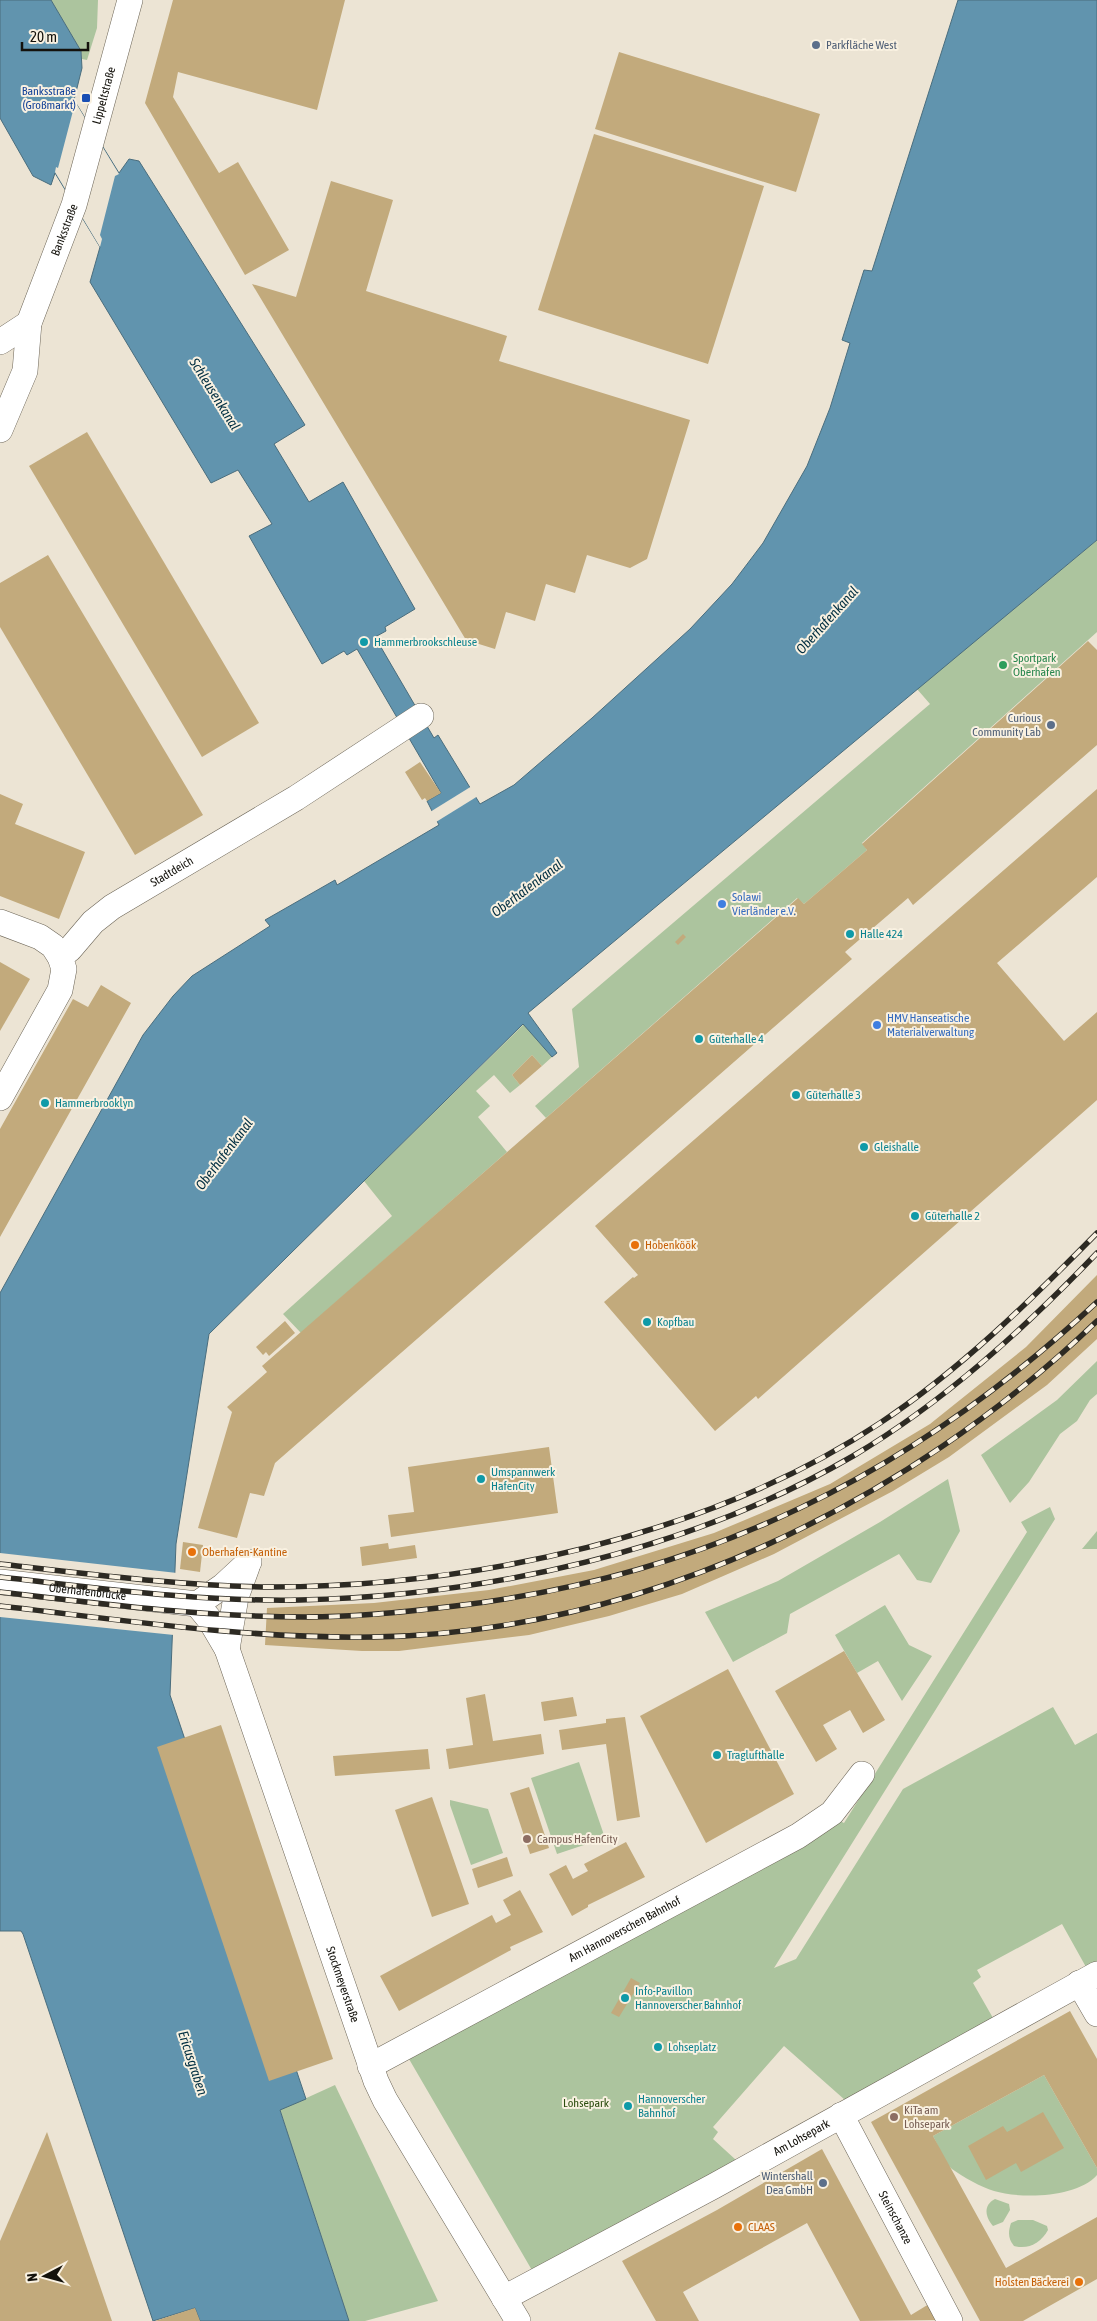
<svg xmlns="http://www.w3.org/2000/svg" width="1097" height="2321" font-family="'Asap Condensed',sans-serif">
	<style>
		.green { fill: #acc49e }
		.water { fill: #6194ae; stroke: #4a6d7d }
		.pier { fill: #ece4d4 }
		.building { fill: #c2aa7c }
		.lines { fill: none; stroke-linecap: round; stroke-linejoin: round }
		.minor-casing { stroke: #6d6658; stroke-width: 26 }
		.minor { stroke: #fff; stroke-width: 25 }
		.rail-casing { stroke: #2d2a23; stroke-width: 5.5 }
		.rail { stroke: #f9f1e1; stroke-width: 4; stroke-dasharray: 11; stroke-linecap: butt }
		.service-dot { fill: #5c6f8a; stroke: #f9f1e1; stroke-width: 2 }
		.transit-dot { fill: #1a4fb4; stroke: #f9f1e1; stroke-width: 2 }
		.culture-dot { fill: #0f9aa8; stroke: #f9f1e1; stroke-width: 2 }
		.leisure-dot { fill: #2e9e5b; stroke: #f9f1e1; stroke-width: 2 }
		.shop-dot { fill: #3f7fe0; stroke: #f9f1e1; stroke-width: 2 }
		.food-dot { fill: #e8710a; stroke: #f9f1e1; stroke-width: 2 }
		.education-dot { fill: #8d6e63; stroke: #f9f1e1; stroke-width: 2 }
		.labels { text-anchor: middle; stroke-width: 4; stroke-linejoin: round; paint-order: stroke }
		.service-label { font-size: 12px; fill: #4e5e75; stroke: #f9f1e1; text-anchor: end }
		.transit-label { font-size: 12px; fill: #164399; stroke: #f9f1e1; text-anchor: end }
		.street-label { font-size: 12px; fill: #14120c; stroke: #f9f1e1 }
		.culture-label { font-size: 12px; fill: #0d838f; stroke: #f9f1e1; text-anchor: start }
		.leisure-label { font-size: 12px; fill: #27864d; stroke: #f9f1e1; text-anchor: start }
		.shop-label { font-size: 12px; fill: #366cbe; stroke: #f9f1e1; text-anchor: start }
		.food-label { font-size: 12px; fill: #c56008; stroke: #f9f1e1; text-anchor: start }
		.education-label { font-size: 12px; fill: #785e54; stroke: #f9f1e1; text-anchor: start }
		.park-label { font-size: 12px; fill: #2b4d0e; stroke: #f9f1e1 }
		.water-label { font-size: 14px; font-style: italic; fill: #002e41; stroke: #f9f1e1 }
	</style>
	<rect width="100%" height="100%" fill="#ece4d4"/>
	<g class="green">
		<polygon points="51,0 98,0 97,28 87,60 82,59 81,51"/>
		<polygon points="1097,540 1097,632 862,843 867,850 804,904 797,898 546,1118 535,1106 579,1067 572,1009 930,704 917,689"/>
		<polygon points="524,1024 552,1057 542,1066 532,1055 512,1075 520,1085 510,1093 494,1075 476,1091 490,1106 478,1117 507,1152 301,1333 283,1314 392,1216 364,1181"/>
		<polygon points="1097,1361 1097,1394 1090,1400 1077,1421 1060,1434 1029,1482 1010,1503 981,1455 1057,1400"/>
		<polygon points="948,1479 960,1531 931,1583 917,1580 899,1554 790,1614 787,1633 733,1662 705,1612 778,1581 880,1522"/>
		<polygon points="1050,1507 1055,1519 774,1968 796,1959 903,1789 1053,1707 1075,1745 1097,1733 1097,1962 1086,1967 1062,1924 977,1970 981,1977 973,1983 993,2018 845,2100 784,2046 713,2127 718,2132 713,2139 736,2160 533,2272 409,2059 817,1837 838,1820 844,1823 1027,1532 1021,1522"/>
		<polygon points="1097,1531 1097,1549 1082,1549"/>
		<polygon points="885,1605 909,1645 932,1656 902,1701 878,1661 857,1673 835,1635"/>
		<polygon points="579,1762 605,1838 557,1854 531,1778"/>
		<polygon points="450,1800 488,1809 503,1853 471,1865 450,1805"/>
		<path d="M1044,2075l53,93v7c-20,23 -76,24 -103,16 -13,-4 -31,-14 -42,-22 -8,-6 -14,-24 -19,-33z"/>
		<polygon points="335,2085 438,2301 365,2321 349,2321 280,2110"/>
		<path d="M995,2199l14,5 1,6 -7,12 -10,4c-8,-9 -10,-21 2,-27z"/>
		<path d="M1018,2220h15l14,6 1,4c-7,13 -20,20 -34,16 -6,-7 -6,-14 -3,-23z"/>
	</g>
	<polygon class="water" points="0,0 51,0 81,51 82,68 74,100 119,173 129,159 139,161 305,425 274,444 309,502 343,482 415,609 385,627 386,631 375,637 434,738 438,735 480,804 514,785 592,718 690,629 732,584 763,543 807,466 830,408 850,343 842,340 864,270 872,271 958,0 1097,0 1097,540 528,1013 557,1053 552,1057 523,1024 209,1334 176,1544 170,1695 306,2099 280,2110 349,2321 200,2321 195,2308 153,2321 23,1934 21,1931 0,1931 0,1293 143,1035 173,996 192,976 270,926 265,920 335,880 337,885 439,825 427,801 441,793 357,649 347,655 344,651 322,664 249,536 272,524 238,470 211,483 90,282 100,247 55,173 51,185 33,176 0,118"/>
	<g class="pier">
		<polygon points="74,100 119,174 115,176 100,235 102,239 100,247 55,172 56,167 58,168 74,107 72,104"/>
		<polygon points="472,786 478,796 436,822 430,812"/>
		<polygon points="0,1553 177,1573 174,1635 0,1617"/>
	</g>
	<g class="building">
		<polygon points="173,0 345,0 317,110 178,72 173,97 219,173 238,162 289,250 245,275 145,103"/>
		<polygon points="619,52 820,114 796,192 595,129"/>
		<polygon points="594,134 764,186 708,364 538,310"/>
		<polygon points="331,181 393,200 366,291 507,336 499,361 690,420 647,559 630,568 587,555 575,593 546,584 535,621 506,612 495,649 466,640 252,284 296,297"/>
		<polygon points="87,432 259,723 202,757 29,466"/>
		<polygon points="48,555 203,815 135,855 0,627 0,583"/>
		<polygon points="1088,641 1097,650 1097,745 913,905 908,898 845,952 852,959 275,1463 264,1496 250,1493 237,1538 198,1528 232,1412 227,1407 267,1372 262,1366 798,898 804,904 867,850 862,844"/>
		<polygon points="420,762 441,793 427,801 425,798 422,800 405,772"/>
		<polygon points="1097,789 1097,877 997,963 1064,1041 1097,1012 1097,1100 758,1399 756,1396 715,1431 604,1302 633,1277 634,1278 638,1275 595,1226"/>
		<polygon points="0,794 23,804 15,824 85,852 59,919 0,896"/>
		<polygon points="726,899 729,902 720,909 718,906"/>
		<polygon points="683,934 686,937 678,945 675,942"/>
		<polygon points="0,962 30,979 0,1031"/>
		<polygon points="101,985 131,1003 0,1237 0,1129 73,999 88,1007"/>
		<polygon points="532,1055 542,1066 520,1085 512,1075"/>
		<polygon points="1097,1275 1097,1339 1047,1385 949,1457 893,1491 774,1554 682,1594 609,1616 529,1635 399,1651 362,1651 265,1645 267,1608 374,1603 489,1590 594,1570 714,1533 830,1484 930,1424 1026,1347"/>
		<polygon points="285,1321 295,1333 269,1356 266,1352 263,1355 256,1347"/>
		<polygon points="549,1447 558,1513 391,1537 388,1515 414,1512 408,1467"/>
		<polygon points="183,1542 203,1545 200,1572 180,1569"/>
		<polygon points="388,1543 389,1549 415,1545 417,1558 362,1566 360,1547"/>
		<polygon points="844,1651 885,1720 863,1733 850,1710 823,1725 837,1749 816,1762 775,1691"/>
		<polygon points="728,1669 794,1794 706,1843 640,1716"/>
		<polygon points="485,1694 493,1741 541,1734 544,1754 449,1769 446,1749 473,1745 466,1698"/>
		<polygon points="573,1697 577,1716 544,1721 541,1702"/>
		<polygon points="625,1717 640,1817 617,1821 606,1744 562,1750 559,1730 606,1723 606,1719"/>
		<polygon points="221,1725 333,2059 269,2081 157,1747"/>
		<polygon points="428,1749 430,1769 335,1776 333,1756"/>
		<polygon points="529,1787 549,1848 530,1854 510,1793"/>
		<polygon points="432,1797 469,1904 432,1917 395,1810"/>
		<polygon points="626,1842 645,1877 588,1905 588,1907 572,1916 549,1874 566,1865 573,1879 588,1871 584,1864"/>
		<polygon points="507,1857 513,1876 478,1888 472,1869"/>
		<polygon points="520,1890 543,1932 510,1947 511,1950 399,2011 380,1976 492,1915 496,1923 511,1915 503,1900"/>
		<polygon points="631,1978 640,1983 619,2017 611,2013"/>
		<polygon points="1070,2011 1097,2059 1097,2168 1044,2075 933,2136 1006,2268 1097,2217 1097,2279 1023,2321 980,2321 871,2122"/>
		<polygon points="1043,2112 1064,2148 1021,2172 1016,2163 986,2180 968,2146 1003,2126 1007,2132"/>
		<polygon points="47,2132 112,2321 0,2321 0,2241"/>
		<polygon points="822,2149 911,2315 929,2304 938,2320 860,2321 807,2223 683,2292 699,2321 656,2321 622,2261 717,2210"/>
		<polygon points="195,2308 200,2321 155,2321"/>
	</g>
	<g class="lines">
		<defs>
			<g id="minor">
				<polyline points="0,342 29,323"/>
				<path id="s1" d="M0,430l25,-59 4,-48 45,-118 56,-205"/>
				<polyline points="0,922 40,937 53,946 60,957 64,969 60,990 0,1098"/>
				<path id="s2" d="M60,957l10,-8 23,-27 19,-15 184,-109 125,-82"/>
				<path id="s3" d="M0,1582l197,22 26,-18 26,-24"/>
				<path id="s4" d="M197,1604l13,16 17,29 149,432 9,19 133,221"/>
				<polyline points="227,1649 236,1597 247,1567"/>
				<polyline points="1079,1983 1097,2014"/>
				<path id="s5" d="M370,2066l428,-230 34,-23 30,-39"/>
				<path id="s6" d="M841,2115l109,206"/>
				<path id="s7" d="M504,2298l210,-112 383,-212"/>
			</g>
		</defs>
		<use href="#minor" class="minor-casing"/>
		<use href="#minor" class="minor"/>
		<defs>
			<g id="rail">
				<path d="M0,1564c90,10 180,22 270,23 203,0 440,-51 610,-164 80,-53 150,-122 217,-190"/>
				<path d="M0,1577c99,11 199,25 300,23 187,-4 390,-49 553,-144 91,-54 171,-127 244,-203"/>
				<path d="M0,1592c102,12 204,25 307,25 50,0 99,-5 148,-11 252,-30 456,-131 642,-304"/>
				<path d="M0,1606c123,14 248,33 373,31 267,-4 534,-133 724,-316"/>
			</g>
		</defs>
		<use href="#rail" class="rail-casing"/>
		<use href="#rail" class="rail"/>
	</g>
	<g class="service-dot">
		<circle cx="816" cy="45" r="5"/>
		<circle cx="1051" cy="725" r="5"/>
		<circle cx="823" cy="2183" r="5"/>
	</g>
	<rect class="transit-dot" x="81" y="93" width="10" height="10" rx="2.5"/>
	<g class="culture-dot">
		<circle cx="364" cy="642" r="5"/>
		<circle cx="850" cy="934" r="5"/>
		<circle cx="699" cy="1039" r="5"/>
		<circle cx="796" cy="1095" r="5"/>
		<circle cx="45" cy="1103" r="5"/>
		<circle cx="864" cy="1147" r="5"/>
		<circle cx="915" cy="1216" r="5"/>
		<circle cx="647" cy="1322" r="5"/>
		<circle cx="481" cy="1479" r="5"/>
		<circle cx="717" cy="1755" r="5"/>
		<circle cx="625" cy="1998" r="5"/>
		<circle cx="658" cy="2047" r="5"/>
		<circle cx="628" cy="2106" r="5"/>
	</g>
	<circle class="leisure-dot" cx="1003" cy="665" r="5"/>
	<g class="shop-dot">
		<circle cx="722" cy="904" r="5"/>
		<circle cx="877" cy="1025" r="5"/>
	</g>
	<g class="food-dot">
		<circle cx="635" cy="1245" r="5"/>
		<circle cx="192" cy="1552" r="5"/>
		<circle cx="738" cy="2227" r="5"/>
		<circle cx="1079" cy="2282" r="5"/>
	</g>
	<g class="education-dot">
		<circle cx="527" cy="1839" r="5"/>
		<circle cx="894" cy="2117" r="5"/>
	</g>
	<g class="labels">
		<g class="service-label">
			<text x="826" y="49" text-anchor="start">Parkfläche West</text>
			<text x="1041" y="722">Curious<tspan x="1041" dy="14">Community Lab</tspan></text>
			<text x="813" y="2180">Wintershall<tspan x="813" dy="14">Dea GmbH</tspan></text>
		</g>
		<g class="transit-label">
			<text x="76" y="95">Banksstraße<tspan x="76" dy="14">(Großmarkt)</tspan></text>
		</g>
		<g class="street-label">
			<text dy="4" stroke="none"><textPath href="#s1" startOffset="352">Lippeltstraße</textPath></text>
			<text dy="4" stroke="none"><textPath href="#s1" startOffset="212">Banksstraße</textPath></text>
			<text dy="4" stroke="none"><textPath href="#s2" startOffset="142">Stadtdeich</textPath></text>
			<text dy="4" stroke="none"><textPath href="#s3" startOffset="88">Oberhafenbrücke</textPath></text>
			<text dy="4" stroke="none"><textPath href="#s5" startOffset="289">Am Hannoverschen Bahnhof</textPath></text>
			<text dy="4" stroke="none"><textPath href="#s4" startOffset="409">Stockmeyerstraße</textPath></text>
			<text dy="4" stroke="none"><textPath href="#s7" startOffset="338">Am Lohsepark</textPath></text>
			<text dy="4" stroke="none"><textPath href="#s6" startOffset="116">Steinschanze</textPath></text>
		</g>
		<g class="culture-label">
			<text x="374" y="646">Hammerbrookschleuse</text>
			<text x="860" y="938">Halle 424</text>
			<text x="709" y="1043">Güterhalle 4</text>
			<text x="806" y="1099">Güterhalle 3</text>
			<text x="55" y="1107">Hammerbrooklyn</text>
			<text x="874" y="1151">Gleishalle</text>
			<text x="925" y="1220">Güterhalle 2</text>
			<text x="657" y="1326">Kopfbau</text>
			<text x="491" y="1476">Umspannwerk<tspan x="491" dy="14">HafenCity</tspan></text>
			<text x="727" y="1759">Traglufthalle</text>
			<text x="635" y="1995">Info-Pavillon<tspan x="635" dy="14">Hannoverscher Bahnhof</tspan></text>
			<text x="668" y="2051">Lohseplatz</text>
			<text x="638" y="2103">Hannoverscher<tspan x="638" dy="14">Bahnhof</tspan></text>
		</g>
		<g class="leisure-label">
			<text x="1013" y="662">Sportpark<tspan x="1013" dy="14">Oberhafen</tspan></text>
		</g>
		<g class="shop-label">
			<text x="732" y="901">Solawi<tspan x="732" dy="14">Vierländer e.V.</tspan></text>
			<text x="887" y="1022">HMV Hanseatische<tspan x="887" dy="14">Materialverwaltung</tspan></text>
		</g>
		<g class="food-label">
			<text x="645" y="1249">Hobenköök</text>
			<text x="202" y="1556">Oberhafen-Kantine</text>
			<text x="748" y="2231">CLAAS</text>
			<text x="1069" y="2286" text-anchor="end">Holsten Bäckerei</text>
		</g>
		<g class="education-label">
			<text x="537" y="1843">Campus HafenCity</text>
			<text x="904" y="2114">KiTa am<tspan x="904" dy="14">Lohsepark</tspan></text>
		</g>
		<g class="park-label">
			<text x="586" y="2107">Lohsepark</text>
		</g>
		<g class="water-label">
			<text transform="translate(215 394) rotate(58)" y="5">Schleusenkanal</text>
			<text transform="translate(827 620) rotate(-48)" y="5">Oberhafenkanal</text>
			<text transform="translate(527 888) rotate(-37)" y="5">Oberhafenkanal</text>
			<text transform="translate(224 1154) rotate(-53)" y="5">Oberhafenkanal</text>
			<text transform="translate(193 2063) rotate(72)" y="5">Ericusgraben</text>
		</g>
	</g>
	<g transform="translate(45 2276) rotate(264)" stroke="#f9f1e1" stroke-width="4" paint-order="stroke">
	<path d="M0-4L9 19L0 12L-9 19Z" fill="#14120c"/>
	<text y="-8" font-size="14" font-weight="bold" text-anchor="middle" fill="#14120c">N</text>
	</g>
	<path d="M22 42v8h66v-8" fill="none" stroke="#14120c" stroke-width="2.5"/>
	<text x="30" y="42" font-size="15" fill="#14120c" stroke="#f9f1e1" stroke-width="4" paint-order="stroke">20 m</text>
</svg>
